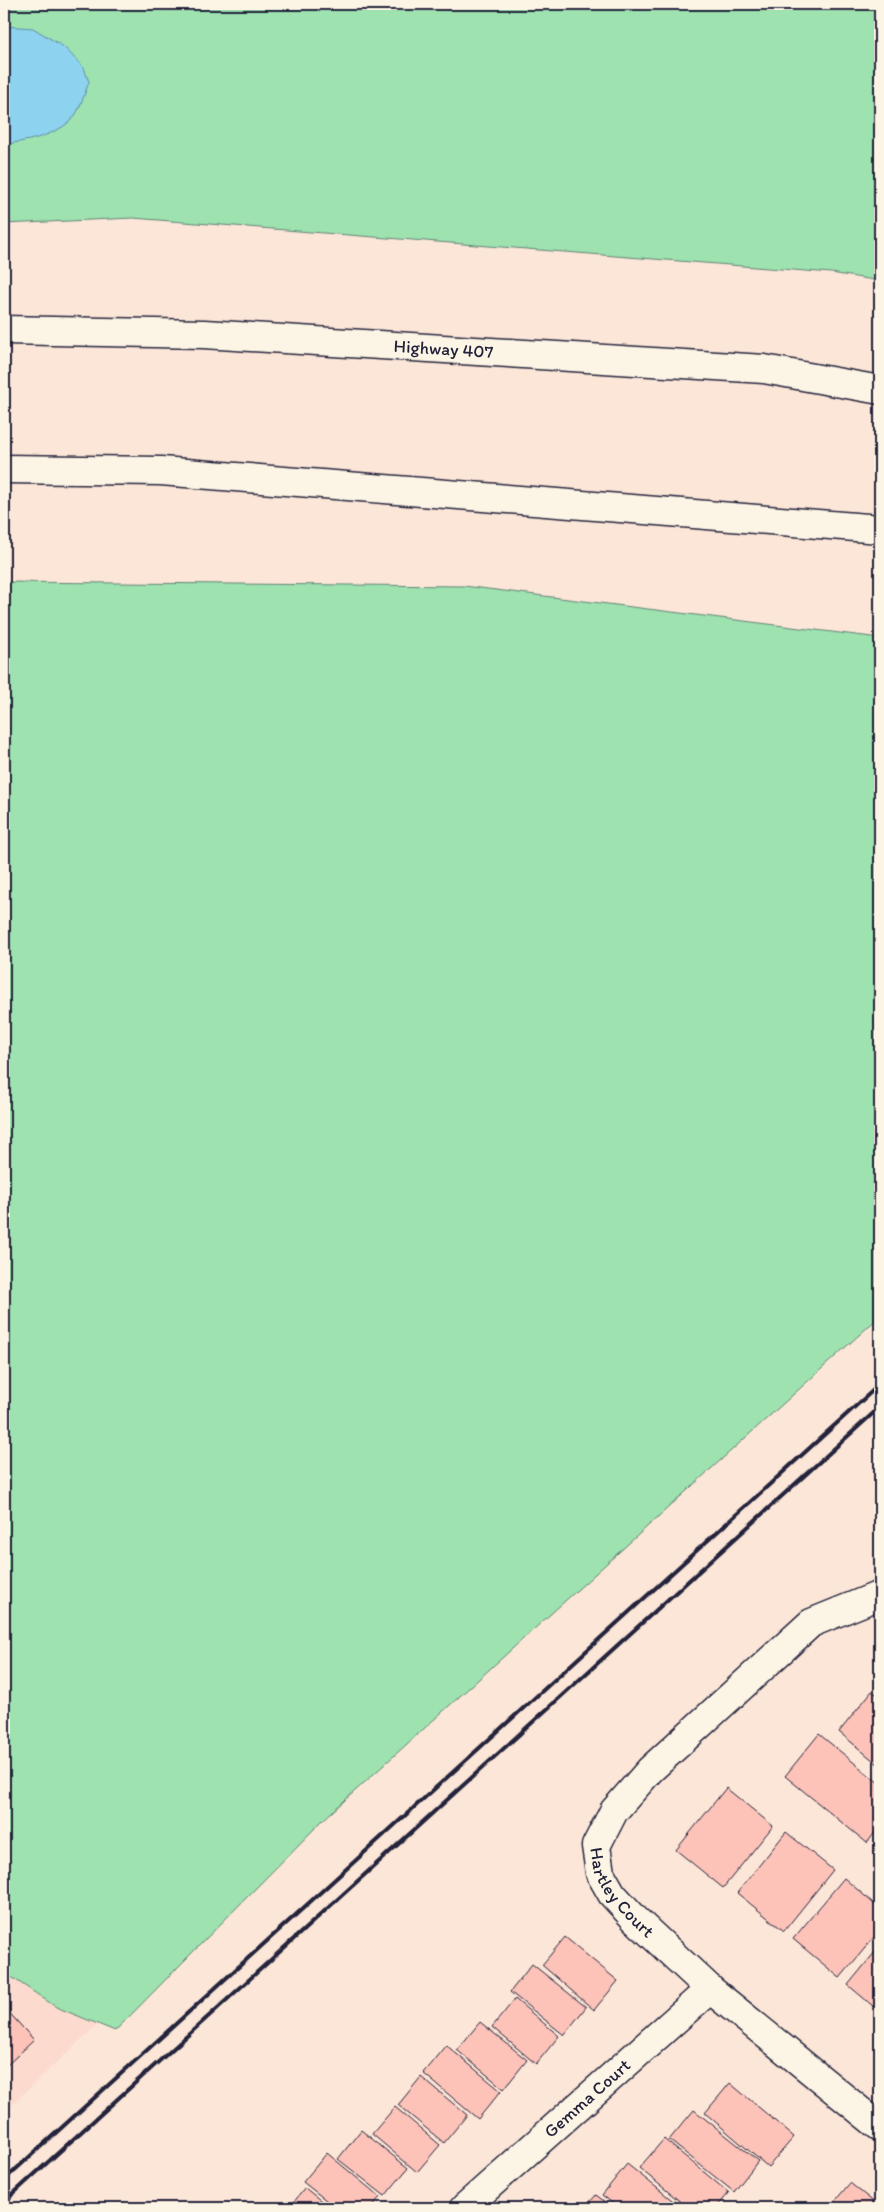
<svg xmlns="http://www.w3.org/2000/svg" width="884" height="2212" font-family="Itim,sans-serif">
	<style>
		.built { fill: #fcdbce }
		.green { fill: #9de2af; stroke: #608275 }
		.water { fill: #8dd3ef; stroke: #628ca7 }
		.building { fill: #fdc2b8; stroke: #22223b }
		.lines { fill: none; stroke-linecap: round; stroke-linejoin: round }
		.street-casing { stroke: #22223b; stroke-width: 31 }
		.highway-casing { stroke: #22223b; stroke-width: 31 }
		.street { stroke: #fcf5e5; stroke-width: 28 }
		.highway { stroke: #fcf5e5; stroke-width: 28 }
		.rail { stroke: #22223b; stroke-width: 4 }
		.labels { text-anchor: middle; stroke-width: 4; stroke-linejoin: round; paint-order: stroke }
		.street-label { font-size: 18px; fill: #22223b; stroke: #fcf5e5 }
	</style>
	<rect width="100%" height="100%" fill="#fce6d8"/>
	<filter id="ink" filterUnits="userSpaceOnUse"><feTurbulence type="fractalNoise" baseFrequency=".02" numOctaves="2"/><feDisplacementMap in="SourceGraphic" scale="10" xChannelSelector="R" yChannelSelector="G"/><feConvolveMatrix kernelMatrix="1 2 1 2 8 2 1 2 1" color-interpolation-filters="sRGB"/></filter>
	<g filter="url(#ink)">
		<polygon class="built" points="4,1885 132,1992 4,2112"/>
		<g class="green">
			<polygon points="4,4 880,4 880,281 831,273 133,218 4,224"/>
			<polygon points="4,582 464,586 880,638 880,1316 323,1820 115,2031 56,2007 4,1972"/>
		</g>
		<path class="water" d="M4,26l29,2 31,19 20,21 5,14c-4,10 -7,21 -12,30 -12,22 -50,30 -73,32z"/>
		<g class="building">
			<polygon points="872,1691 880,1697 880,1766 839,1732"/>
			<polygon points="819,1734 880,1784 880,1826 867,1843 785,1776"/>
			<polygon points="726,1788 773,1826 723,1888 676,1850"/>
			<polygon points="786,1832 833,1870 784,1931 737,1893"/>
			<polygon points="844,1878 880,1909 880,1930 840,1978 793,1939"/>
			<polygon points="565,1937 618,1981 594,2010 542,1965"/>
			<polygon points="880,1946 880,2012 848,1985"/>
			<polygon points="532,1964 586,2007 564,2035 510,1992"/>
			<polygon points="515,1999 559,2036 536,2064 492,2027"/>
			<polygon points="4,2007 34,2040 4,2068"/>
			<polygon points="480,2022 527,2060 504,2089 457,2050"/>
			<polygon points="446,2045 501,2091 478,2119 423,2073"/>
			<polygon points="421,2077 467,2115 444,2143 398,2105"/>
			<polygon points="730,2083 794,2137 768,2167 705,2113"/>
			<polygon points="395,2107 440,2145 417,2172 372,2134"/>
			<polygon points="694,2110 758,2161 734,2192 669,2140"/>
			<polygon points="361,2130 408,2168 385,2196 338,2159"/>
			<polygon points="664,2139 729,2193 716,2208 688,2208 639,2168"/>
			<polygon points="327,2153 380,2197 371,2208 336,2208 303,2182"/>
			<polygon points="627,2164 682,2208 619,2208 602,2195"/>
			<polygon points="850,2183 880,2207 880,2208 829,2208"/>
			<polygon points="305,2188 330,2208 289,2208"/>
			<polygon points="596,2195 613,2208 585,2208"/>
		</g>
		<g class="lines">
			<defs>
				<g id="street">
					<path id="s1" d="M880,1595l-69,28 -161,147 -36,41 -18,35 4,27 12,21 23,25 75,70 170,138"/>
					<path id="s2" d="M464,2208l246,-219"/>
				</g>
				<g id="highway">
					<path id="s3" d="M4,330l200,4 560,35 116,21"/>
					<polyline points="4,469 161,471 880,529"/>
				</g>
			</defs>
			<use href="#street" class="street-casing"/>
			<use href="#highway" class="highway-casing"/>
			<use href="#street" class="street"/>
			<use href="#highway" class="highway"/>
			<g class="rail">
				<polyline points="4,2180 880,1384"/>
				<polyline points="4,2202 880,1407"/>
			</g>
		</g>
	</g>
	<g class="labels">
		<g class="street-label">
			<text dy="6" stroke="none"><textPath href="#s3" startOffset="440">Highway 407</textPath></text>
			<text dy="6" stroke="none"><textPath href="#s1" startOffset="441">Hartley Court</textPath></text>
			<text dy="6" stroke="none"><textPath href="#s2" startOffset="165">Gemma Court</textPath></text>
		</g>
	</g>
	<rect width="884" height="2212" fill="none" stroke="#fcf5e5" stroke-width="20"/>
	<rect x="10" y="10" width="864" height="2192" fill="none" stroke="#22223b" stroke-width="2" filter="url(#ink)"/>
</svg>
